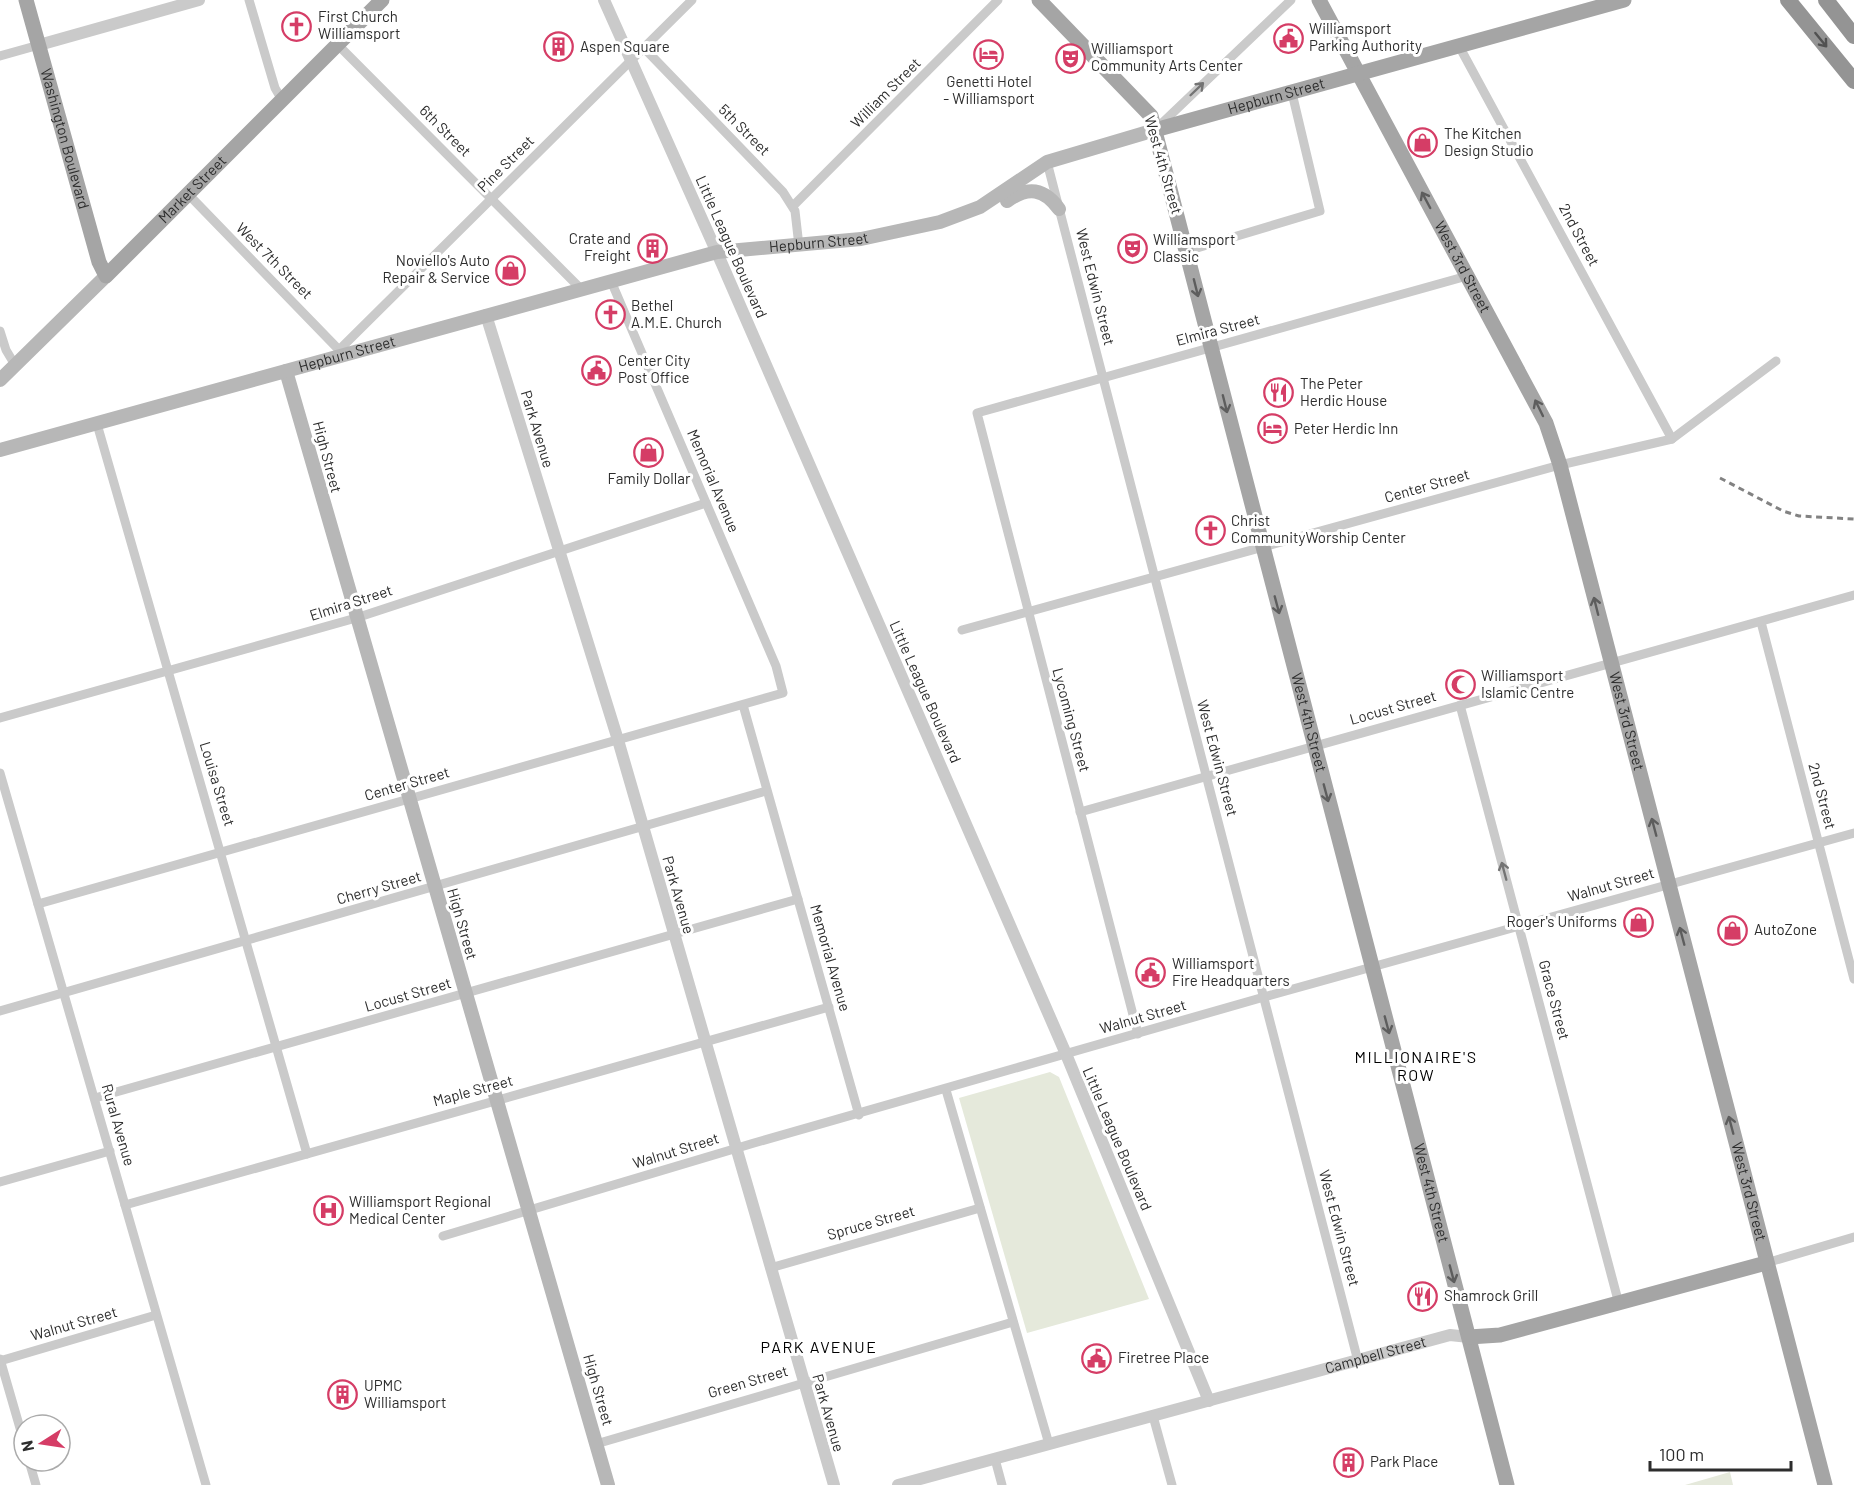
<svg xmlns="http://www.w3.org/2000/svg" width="1854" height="1485" font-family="Barlow,sans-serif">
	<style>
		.green { fill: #e5e9db }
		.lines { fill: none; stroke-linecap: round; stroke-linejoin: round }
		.minor { stroke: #cacaca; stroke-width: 9 }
		.tertiary { stroke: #cacaca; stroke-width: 12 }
		.secondary { stroke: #b7b7b7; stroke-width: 14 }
		.primary { stroke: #a5a5a5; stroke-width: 15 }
		.motorway { stroke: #949494; stroke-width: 16 }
		.rail { stroke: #828282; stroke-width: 3; stroke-dasharray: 6 4.5; stroke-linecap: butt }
		.oneway { stroke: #515151 }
		.oneway2 { stroke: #747474 }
		.oneway3 { stroke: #5d5d5d }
		.labels { text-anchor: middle; stroke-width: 6; stroke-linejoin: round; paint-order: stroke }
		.poi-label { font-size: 15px; fill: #2d2d2d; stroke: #fff; text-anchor: start }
		.street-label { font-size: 15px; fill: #2d2d2d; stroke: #fff }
		.neighbourhood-label { font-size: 16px; letter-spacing: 1.5px; fill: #000; stroke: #fff }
	</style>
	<rect width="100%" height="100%" fill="#fff"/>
	<g class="green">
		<polygon points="1050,1072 1059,1077 1149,1299 1027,1333 959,1098"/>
		<polygon points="1730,1472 1733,1485 1685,1485"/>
	</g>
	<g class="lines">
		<g class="minor">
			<polyline points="249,0 275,88 282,100"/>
			<polyline points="338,45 581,289"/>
			<polyline points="1459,46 1672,439"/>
			<polyline points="644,48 783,192 795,211 799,246"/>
			<polyline points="0,56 39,45"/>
			<polyline points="1159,126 1291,0"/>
			<polyline points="1047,162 1358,1361"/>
			<polyline points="187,193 342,353"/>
			<polyline points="793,206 998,0"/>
			<polyline points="1187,251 1320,211 1292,93"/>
			<polyline points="0,331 6,350 15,365"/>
			<polyline points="340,349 692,0"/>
			<polyline points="97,424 307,1154"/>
			<polyline points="1761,622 1854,979"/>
			<polyline points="962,630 1560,465 1672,439 1776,361"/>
			<polyline points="743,705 859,1115"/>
			<polyline points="1460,705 1619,1304"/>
			<polyline points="0,718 356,618 706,503"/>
			<polyline points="0,773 206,1485"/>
			<polyline points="1080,812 1854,595"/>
			<polyline points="38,904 783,693 776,666 611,281"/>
			<polyline points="0,1011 766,791"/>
			<polyline points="1138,1034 977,413 1467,276"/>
			<polyline points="946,1090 1049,1444"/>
			<polyline points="95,1098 798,899"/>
			<polyline points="0,1182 110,1151"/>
			<polyline points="125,1205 829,1007"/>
			<polyline points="443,1236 754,1143 1264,997 1854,833"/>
			<polyline points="1766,1263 1854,1237"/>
			<polyline points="770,1268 980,1208"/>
			<polyline points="0,1359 24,1442"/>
			<polyline points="0,1361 156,1315"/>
			<polyline points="1153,1416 1172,1485"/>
			<polyline points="596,1444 1013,1322"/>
			<polyline points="995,1459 1002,1485"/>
			<polyline points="29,1461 36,1485"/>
		</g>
		<g class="tertiary">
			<polyline points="604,0 722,264 1066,1054 1209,1401"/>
			<polyline points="39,45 199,0"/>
			<polyline points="486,315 618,740 834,1485"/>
			<path id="s1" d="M898,1485l552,-150 19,2"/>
		</g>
		<g class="secondary">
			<path d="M1007,201c21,-15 37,-13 52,8"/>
			<polyline points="286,371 608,1485"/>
			<polyline points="0,380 106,276"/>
			<path id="s2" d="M0,450l717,-198 144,-13 79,-17 40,-15 67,-45 108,-32"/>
		</g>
		<g class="primary">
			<path id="s3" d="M26,0l73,262 7,14 276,-276"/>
			<path id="s4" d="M1039,0l112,116 356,1369"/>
			<path id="s5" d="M1319,0l227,423 14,42 265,1020"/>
			<path id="s6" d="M1155,130l469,-130"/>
			<polyline points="1469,1337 1500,1335 1766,1263"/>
		</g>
		<g class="motorway">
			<polyline points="1788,0 1854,81"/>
			<polyline points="1826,0 1854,36"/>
		</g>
		<polyline class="rail" points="1720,478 1783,511 1799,516 1854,519"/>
	</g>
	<defs><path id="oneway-shaft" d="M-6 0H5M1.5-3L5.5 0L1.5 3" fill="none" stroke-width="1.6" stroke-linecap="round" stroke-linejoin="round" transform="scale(1.5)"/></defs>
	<use class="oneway" href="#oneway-shaft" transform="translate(1821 40) rotate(51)"/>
	<g class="oneway2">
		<use href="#oneway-shaft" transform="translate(1197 89) rotate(-44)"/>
		<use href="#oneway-shaft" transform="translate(1504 871) rotate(-105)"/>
	</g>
	<g class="oneway3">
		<use href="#oneway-shaft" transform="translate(1426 200) rotate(-118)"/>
		<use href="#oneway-shaft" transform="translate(1196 288) rotate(76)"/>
		<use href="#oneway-shaft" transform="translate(1225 404) rotate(76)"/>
		<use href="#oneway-shaft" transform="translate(1539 408) rotate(-116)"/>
		<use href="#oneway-shaft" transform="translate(1277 605) rotate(75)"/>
		<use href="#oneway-shaft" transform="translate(1596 606) rotate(-104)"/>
		<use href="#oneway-shaft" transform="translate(1326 793) rotate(75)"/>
		<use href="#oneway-shaft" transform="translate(1654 827) rotate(-105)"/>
		<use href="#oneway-shaft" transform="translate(1682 936) rotate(-105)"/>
		<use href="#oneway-shaft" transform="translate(1387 1025) rotate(75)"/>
		<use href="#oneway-shaft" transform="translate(1731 1125) rotate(-105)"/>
		<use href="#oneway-shaft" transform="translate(1452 1274) rotate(75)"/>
	</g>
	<defs>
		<symbol id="church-ring" viewBox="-11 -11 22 22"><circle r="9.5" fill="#fff" stroke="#d53d66" stroke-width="1.5"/><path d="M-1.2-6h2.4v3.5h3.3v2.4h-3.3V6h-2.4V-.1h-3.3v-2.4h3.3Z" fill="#d53d66"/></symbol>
		<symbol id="civic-ring" viewBox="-11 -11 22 22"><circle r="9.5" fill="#fff" stroke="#d53d66" stroke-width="1.5"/><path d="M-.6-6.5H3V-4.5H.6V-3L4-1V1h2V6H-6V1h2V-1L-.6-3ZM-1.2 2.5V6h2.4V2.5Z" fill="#d53d66"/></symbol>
		<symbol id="building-ring" viewBox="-11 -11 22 22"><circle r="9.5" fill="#fff" stroke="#d53d66" stroke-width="1.5"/><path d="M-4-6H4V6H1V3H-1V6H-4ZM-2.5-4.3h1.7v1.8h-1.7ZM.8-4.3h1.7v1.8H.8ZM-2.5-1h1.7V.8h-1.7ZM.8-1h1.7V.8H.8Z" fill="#d53d66"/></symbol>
		<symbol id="hotel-ring" viewBox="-11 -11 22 22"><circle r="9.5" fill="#fff" stroke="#d53d66" stroke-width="1.5"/><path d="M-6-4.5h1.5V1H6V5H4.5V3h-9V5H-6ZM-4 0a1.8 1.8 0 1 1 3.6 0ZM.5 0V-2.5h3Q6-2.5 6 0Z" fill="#d53d66"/></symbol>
		<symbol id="theatre-ring" viewBox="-11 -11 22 22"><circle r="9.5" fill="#fff" stroke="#d53d66" stroke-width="1.5"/><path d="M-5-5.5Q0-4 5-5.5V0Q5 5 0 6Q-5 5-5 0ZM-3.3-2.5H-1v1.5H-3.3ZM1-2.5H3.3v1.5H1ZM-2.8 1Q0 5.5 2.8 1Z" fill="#d53d66"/></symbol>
		<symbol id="shop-ring" viewBox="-11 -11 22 22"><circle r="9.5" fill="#fff" stroke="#d53d66" stroke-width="1.5"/><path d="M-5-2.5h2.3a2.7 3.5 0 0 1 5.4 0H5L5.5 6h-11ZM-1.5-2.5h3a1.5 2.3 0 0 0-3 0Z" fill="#d53d66"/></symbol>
		<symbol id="restaurant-ring" viewBox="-11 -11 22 22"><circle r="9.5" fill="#fff" stroke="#d53d66" stroke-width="1.5"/><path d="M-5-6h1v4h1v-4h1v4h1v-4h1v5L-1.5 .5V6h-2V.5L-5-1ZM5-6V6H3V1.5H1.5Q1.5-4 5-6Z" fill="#d53d66"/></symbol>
		<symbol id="mosque-ring" viewBox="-11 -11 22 22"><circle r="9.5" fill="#fff" stroke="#d53d66" stroke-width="1.5"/><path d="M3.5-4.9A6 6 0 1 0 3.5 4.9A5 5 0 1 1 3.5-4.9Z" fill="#d53d66"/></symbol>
		<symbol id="hospital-ring" viewBox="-11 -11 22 22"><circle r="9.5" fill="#fff" stroke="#d53d66" stroke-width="1.5"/><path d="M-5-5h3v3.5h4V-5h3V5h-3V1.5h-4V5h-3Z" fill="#d53d66"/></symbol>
	</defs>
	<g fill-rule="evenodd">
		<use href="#church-ring" x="280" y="10" width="33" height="33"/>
		<use href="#civic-ring" x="1272" y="22" width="33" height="33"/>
		<use href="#building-ring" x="542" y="30" width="33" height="33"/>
		<use href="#hotel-ring" x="972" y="38" width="33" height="33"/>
		<use href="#theatre-ring" x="1054" y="42" width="33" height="33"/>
		<use href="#shop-ring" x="1406" y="126" width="33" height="33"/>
		<use href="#building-ring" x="636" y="232" width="33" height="33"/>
		<use href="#theatre-ring" x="1116" y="232" width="33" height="33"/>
		<use href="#shop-ring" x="494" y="254" width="33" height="33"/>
		<use href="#church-ring" x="594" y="298" width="33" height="33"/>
		<use href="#civic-ring" x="580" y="354" width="33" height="33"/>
		<use href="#restaurant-ring" x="1262" y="376" width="33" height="33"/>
		<use href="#hotel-ring" x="1256" y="412" width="33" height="33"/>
		<use href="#shop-ring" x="632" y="436" width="33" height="33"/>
		<use href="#church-ring" x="1194" y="514" width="33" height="33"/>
		<use href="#mosque-ring" x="1444" y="668" width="33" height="33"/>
		<use href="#shop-ring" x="1622" y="906" width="33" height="33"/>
		<use href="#shop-ring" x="1716" y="914" width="33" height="33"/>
		<use href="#civic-ring" x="1134" y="956" width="33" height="33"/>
		<use href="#hospital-ring" x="312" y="1194" width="33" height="33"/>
		<use href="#restaurant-ring" x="1406" y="1280" width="33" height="33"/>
		<use href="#civic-ring" x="1080" y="1342" width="33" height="33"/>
		<use href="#building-ring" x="326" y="1378" width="33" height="33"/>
		<use href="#building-ring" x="1332" y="1446" width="33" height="33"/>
	</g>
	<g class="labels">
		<g class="poi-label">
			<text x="318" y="22">First Church<tspan x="318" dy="17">Williamsport</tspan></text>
			<text x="1309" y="34">Williamsport<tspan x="1309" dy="17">Parking Authority</tspan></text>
			<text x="580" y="52">Aspen Square</text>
			<text x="1091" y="54">Williamsport<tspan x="1091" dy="17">Community Arts Center</tspan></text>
			<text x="989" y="87" text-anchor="middle">Genetti Hotel<tspan x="989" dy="17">- Williamsport</tspan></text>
			<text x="1444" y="139">The Kitchen<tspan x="1444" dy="17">Design Studio</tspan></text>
			<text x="631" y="244" text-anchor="end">Crate and<tspan x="631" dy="17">Freight</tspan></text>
			<text x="1153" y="245">Williamsport<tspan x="1153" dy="17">Classic</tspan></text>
			<text x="490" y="266" text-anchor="end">Noviello's Auto<tspan x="490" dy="17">Repair &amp; Service</tspan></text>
			<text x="631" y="311">Bethel<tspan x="631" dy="17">A.M.E. Church</tspan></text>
			<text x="618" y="366">Center City<tspan x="618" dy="17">Post Office</tspan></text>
			<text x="1300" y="389">The Peter<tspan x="1300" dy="17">Herdic House</tspan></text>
			<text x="1294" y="434">Peter Herdic Inn</text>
			<text x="649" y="484" text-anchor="middle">Family Dollar</text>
			<text x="1231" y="526">Christ<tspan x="1231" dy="17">CommunityWorship Center</tspan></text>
			<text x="1481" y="681">Williamsport<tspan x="1481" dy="17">Islamic Centre</tspan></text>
			<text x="1617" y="927" text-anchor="end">Roger's Uniforms</text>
			<text x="1754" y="935">AutoZone</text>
			<text x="1172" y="969">Williamsport<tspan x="1172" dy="17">Fire Headquarters</tspan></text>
			<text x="349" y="1207">Williamsport Regional<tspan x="349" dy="17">Medical Center</tspan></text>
			<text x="1444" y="1301">Shamrock Grill</text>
			<text x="1118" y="1363">Firetree Place</text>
			<text x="364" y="1391">UPMC<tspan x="364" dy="17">Williamsport</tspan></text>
			<text x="1370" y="1467">Park Place</text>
		</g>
		<g class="street-label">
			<text transform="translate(886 93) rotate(-45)" y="5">William Street</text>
			<text dy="5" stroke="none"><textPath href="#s6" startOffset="126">Hepburn Street</textPath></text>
			<text transform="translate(744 130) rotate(45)" y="5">5th Street</text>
			<text transform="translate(445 131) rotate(45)" y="5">6th Street</text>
			<text dy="5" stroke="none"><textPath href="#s3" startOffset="144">Washington Boulevard</textPath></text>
			<text transform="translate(506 164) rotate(-45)" y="5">Pine Street</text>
			<text transform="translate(1163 165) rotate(74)" y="5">West 4th Street</text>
			<text dy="5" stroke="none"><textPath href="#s3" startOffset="410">Market Street</textPath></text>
			<text transform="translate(1579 235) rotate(62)" y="5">2nd Street</text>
			<text dy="5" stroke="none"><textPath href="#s2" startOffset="846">Hepburn Street</textPath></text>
			<text transform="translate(731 247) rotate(66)" y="5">Little League Boulevard</text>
			<text transform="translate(274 261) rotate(45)" y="5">West 7th Street</text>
			<text dy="5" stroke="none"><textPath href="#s5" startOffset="303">West 3rd Street</textPath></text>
			<text transform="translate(1095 287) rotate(76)" y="5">West Edwin Street</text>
			<text transform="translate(1218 330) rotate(-15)" y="5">Elmira Street</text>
			<text dy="5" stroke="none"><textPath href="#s2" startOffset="360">Hepburn Street</textPath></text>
			<text transform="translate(537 429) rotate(73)" y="5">Park Avenue</text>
			<text transform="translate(327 457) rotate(75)" y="5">High Street</text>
			<text transform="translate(713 481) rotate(67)" y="5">Memorial Avenue</text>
			<text transform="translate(1427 486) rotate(-16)" y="5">Center Street</text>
			<text transform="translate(351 603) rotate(-18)" y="5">Elmira Street</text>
			<text transform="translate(925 692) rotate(66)" y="5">Little League Boulevard</text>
			<text transform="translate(1393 708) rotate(-16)" y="5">Locust Street</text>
			<text transform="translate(1071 720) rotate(75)" y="5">Lycoming Street</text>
			<text dy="5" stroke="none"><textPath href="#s5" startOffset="789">West 3rd Street</textPath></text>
			<text dy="5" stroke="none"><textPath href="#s4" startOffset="788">West 4th Street</textPath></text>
			<text transform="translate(1217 758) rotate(75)" y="5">West Edwin Street</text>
			<text transform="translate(217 784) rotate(73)" y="5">Louisa Street</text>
			<text transform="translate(407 784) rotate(-16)" y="5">Center Street</text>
			<text transform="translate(1822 796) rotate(75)" y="5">2nd Street</text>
			<text transform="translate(1611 885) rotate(-16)" y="5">Walnut Street</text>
			<text transform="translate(379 888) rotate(-16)" y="5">Cherry Street</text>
			<text transform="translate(678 895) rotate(74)" y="5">Park Avenue</text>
			<text transform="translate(462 924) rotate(74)" y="5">High Street</text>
			<text transform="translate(830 958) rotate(74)" y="5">Memorial Avenue</text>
			<text transform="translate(408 995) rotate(-16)" y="5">Locust Street</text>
			<text transform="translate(1554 1000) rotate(75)" y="5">Grace Street</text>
			<text transform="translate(1143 1017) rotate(-16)" y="5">Walnut Street</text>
			<text transform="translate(473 1091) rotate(-15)" y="5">Maple Street</text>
			<text transform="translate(118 1125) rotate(74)" y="5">Rural Avenue</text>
			<text transform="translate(1117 1139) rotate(67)" y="5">Little League Boulevard</text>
			<text transform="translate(676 1151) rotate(-17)" y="5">Walnut Street</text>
			<text dy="5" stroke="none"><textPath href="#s5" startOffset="1275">West 3rd Street</textPath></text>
			<text dy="5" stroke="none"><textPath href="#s4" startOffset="1274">West 4th Street</textPath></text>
			<text transform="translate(871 1223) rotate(-16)" y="5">Spruce Street</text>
			<text transform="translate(1339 1228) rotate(75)" y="5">West Edwin Street</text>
			<text transform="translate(74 1324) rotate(-16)" y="5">Walnut Street</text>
			<text dy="5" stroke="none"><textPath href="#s1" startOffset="495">Campbell Street</textPath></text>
			<text transform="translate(748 1382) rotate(-16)" y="5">Green Street</text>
			<text transform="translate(598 1390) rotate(74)" y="5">High Street</text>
			<text transform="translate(828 1413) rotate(74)" y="5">Park Avenue</text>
		</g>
		<g class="neighbourhood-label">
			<text x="1416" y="1063">MILLIONAIRE'S<tspan x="1416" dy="18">ROW</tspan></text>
			<text x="819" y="1353">PARK AVENUE</text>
		</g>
	</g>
	<g transform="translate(42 1443) rotate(258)"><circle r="28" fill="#ffffff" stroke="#ababab" stroke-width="1.5"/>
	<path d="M0-4.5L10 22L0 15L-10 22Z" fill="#d53d66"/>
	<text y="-9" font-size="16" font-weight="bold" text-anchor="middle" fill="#2d2d2d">N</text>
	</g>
	<path d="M1650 1461v9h141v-9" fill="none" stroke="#2d2d2d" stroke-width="3"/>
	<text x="1659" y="1461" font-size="18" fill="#2d2d2d" stroke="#ffffff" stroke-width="4.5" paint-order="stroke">100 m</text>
</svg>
